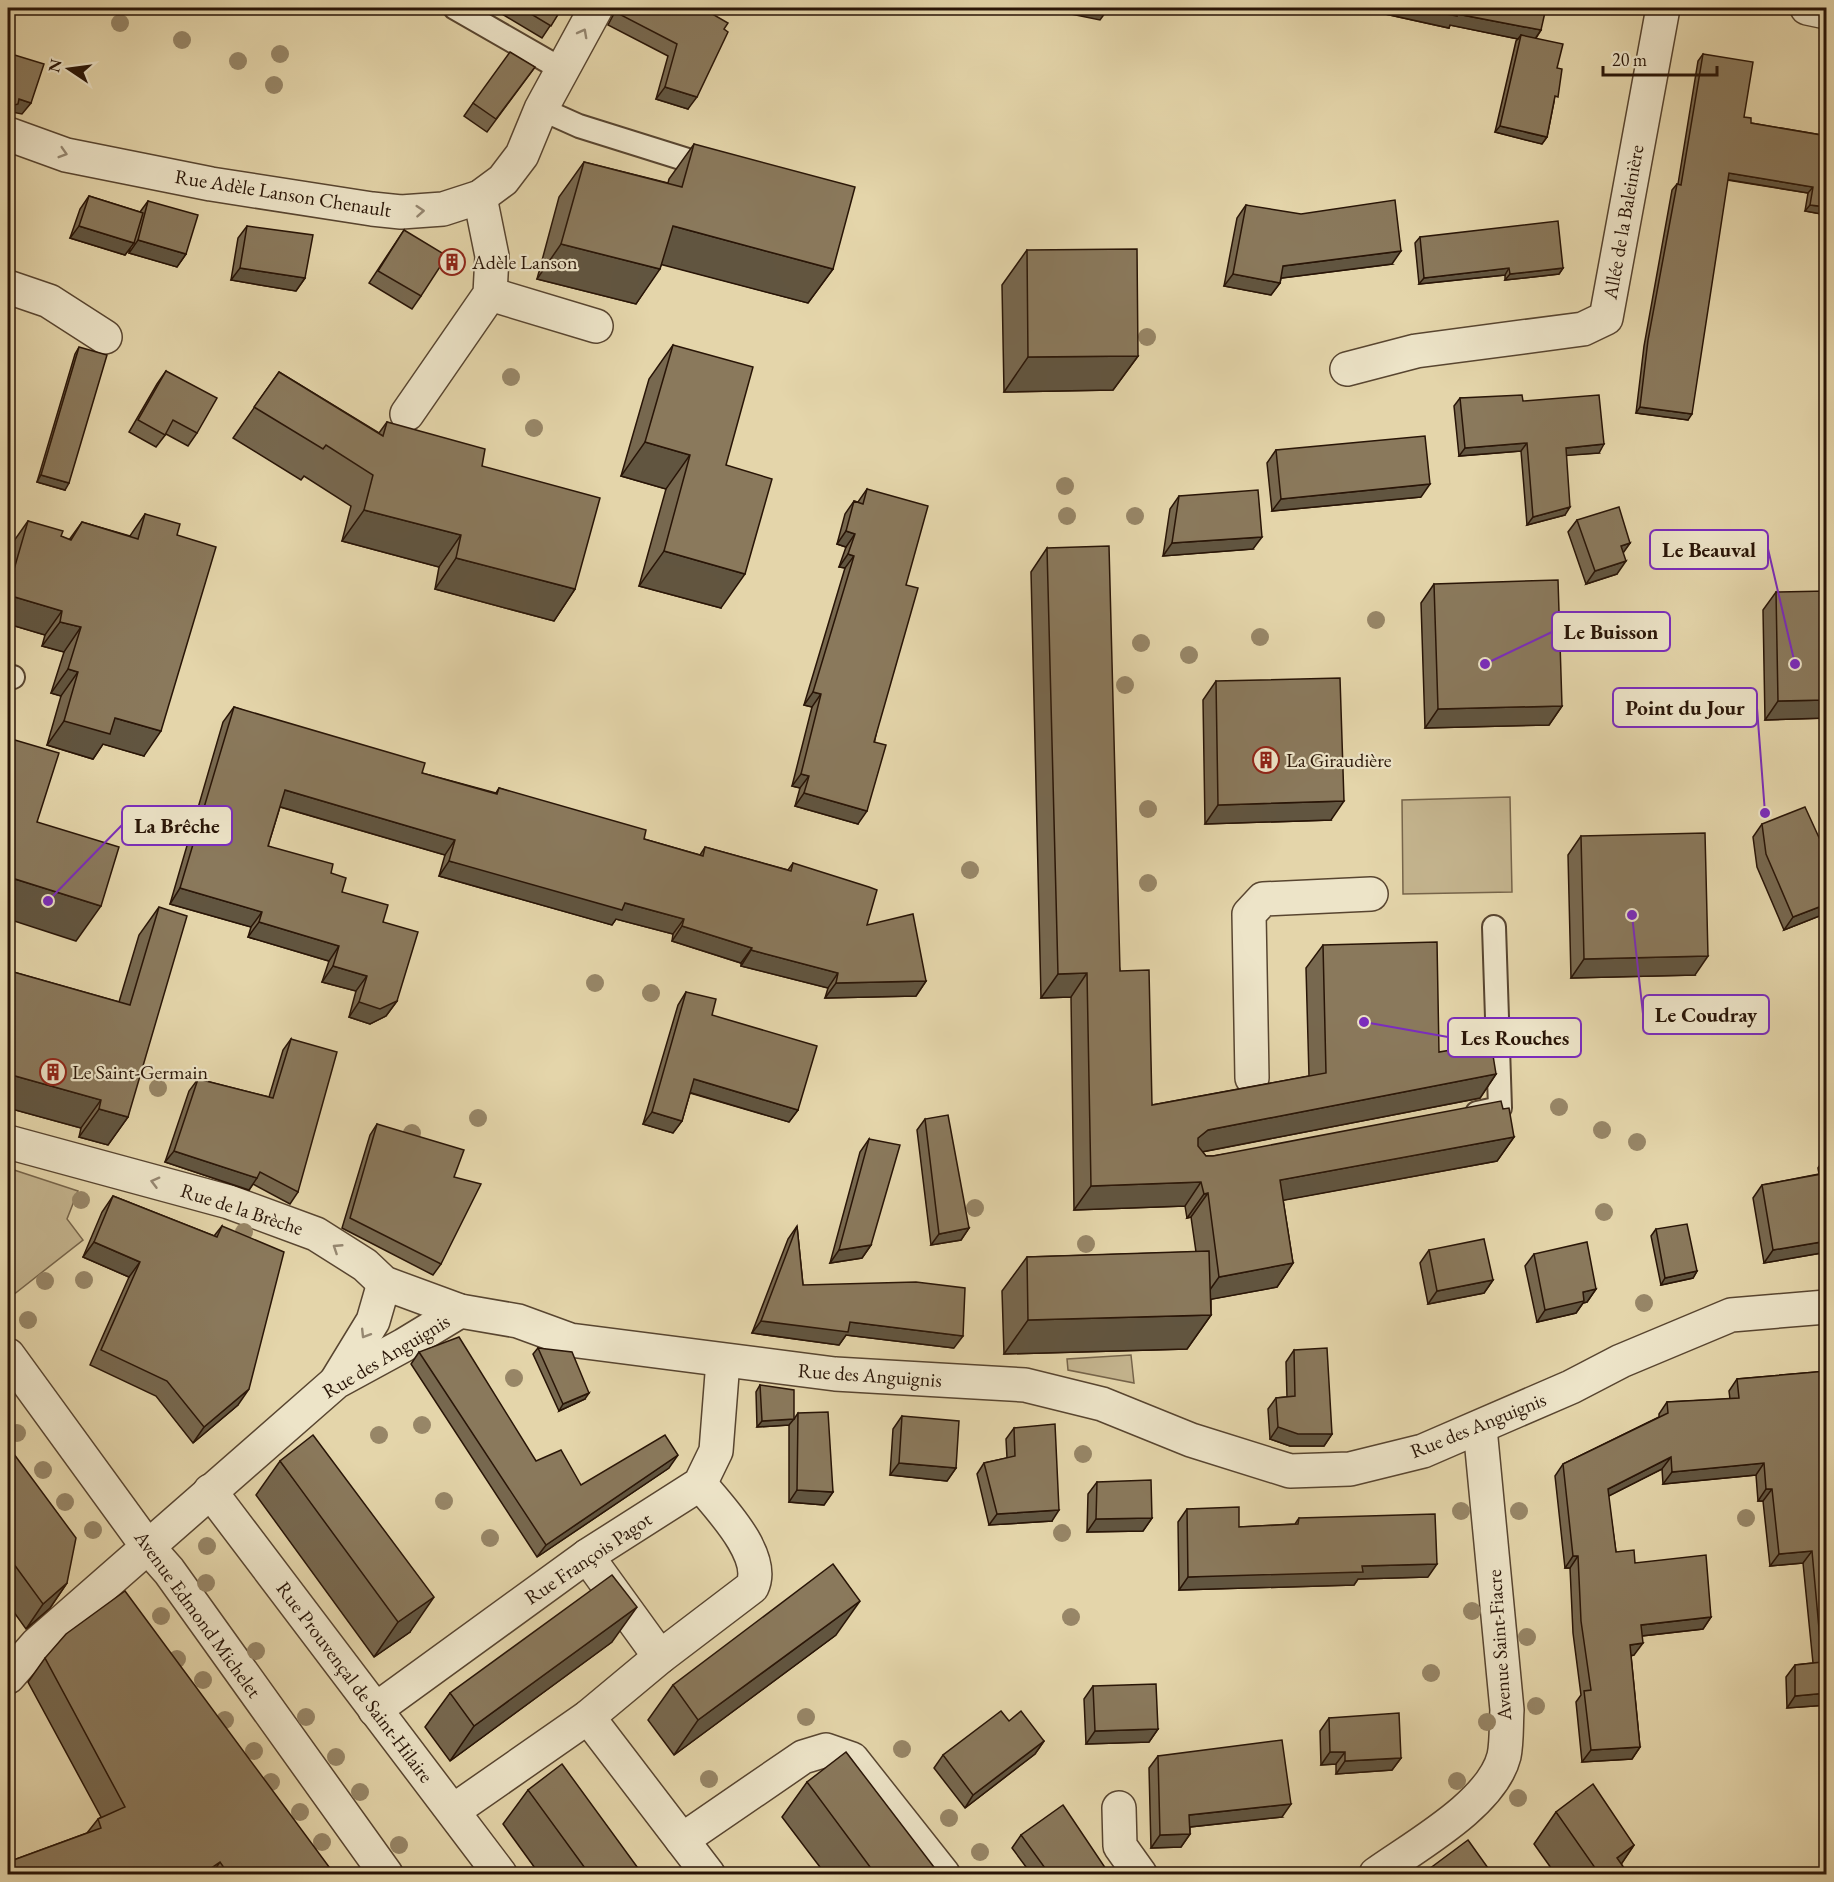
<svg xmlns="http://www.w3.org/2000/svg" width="1834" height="1882" font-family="'EB Garamond',serif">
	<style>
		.green { fill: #c4b48e; stroke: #76644a; stroke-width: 1.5 }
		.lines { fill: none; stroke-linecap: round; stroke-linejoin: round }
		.lane-casing { stroke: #584530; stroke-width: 26 }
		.street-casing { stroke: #584530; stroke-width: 36 }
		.lane { stroke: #ede4c8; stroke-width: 22 }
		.street { stroke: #ede4c8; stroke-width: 33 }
		.tree { fill: #978667 }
		.wall { fill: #77684f; stroke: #291507; stroke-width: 1.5 }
		.shaded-wall { fill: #615540; stroke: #291507; stroke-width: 1.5 }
		.building { fill: #8a795c; stroke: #291507; stroke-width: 1.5 }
		.oneway { stroke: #958771 }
		.labels { text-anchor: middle; stroke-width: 4.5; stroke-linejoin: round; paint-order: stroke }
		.street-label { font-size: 20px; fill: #291507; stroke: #ede4c8 }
		.poi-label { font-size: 20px; fill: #291507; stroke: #ede4c8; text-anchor: start }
		.leader { fill: none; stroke: #7b2cbf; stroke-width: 2 }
		.callout-dot { fill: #7b2cbf; stroke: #ede4c8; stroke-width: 2 }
		.callout { fill: #ede4c8; stroke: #7b2cbf; stroke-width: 2 }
		.callout-label { font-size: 21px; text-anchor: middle; font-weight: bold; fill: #291507 }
	</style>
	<rect width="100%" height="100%" fill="#e4d5aa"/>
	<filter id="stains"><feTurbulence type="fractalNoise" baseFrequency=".00333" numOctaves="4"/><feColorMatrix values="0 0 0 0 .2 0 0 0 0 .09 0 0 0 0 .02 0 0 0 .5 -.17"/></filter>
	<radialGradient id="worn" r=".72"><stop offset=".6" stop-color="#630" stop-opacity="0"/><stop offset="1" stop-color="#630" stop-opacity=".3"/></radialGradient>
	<g class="green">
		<polygon points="1510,797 1512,892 1403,894 1402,800"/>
		<polygon points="8,1168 78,1191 67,1219 83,1240 8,1299"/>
		<polygon points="1131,1355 1134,1383 1068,1370 1067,1359"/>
	</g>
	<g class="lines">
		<defs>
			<g id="lane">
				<polyline points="455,8 563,70"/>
				<polyline points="541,109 579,126 713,168"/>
				<polyline points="8,676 13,677"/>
				<polyline points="1477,1113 1500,1108 1494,927"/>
			</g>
			<g id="street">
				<polyline points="1807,8 1826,12"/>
				<polyline points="8,134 66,155 211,184 372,209 401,212 443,209 480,197 503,180 522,155 541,109 596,8"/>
				<polyline points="8,287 49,301 105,337"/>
				<polyline points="490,294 596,326"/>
				<polyline points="1347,369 1416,351 1583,329 1606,318 1663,8"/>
				<polyline points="407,414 490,294 492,256 480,197"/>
				<polyline points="1252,1078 1249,914 1263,899 1371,894"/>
				<polyline points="8,1142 229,1202 316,1234 365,1265 384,1283 460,1311 518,1321 570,1340 835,1374 1025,1385 1102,1404 1191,1440 1290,1471 1350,1469 1423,1451 1571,1387 1621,1361 1731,1315 1826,1307"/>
				<polyline points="8,1355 147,1546 169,1571 386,1874"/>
				<polyline points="337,1380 373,1321 384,1283"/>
				<polyline points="210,1491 500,1874"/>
				<polyline points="587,1556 660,1657"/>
				<polyline points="8,1677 37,1644 336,1382 404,1345 460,1311"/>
				<polyline points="375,1710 587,1556 700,1484 716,1451 723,1361"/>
				<polyline points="588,1717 708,1874"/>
				<polyline points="1119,1808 1120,1846 1140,1874"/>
				<path d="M453,1811l135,-94 72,-60 92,-70c15,-31 -33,-80 -52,-103"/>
				<polyline points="682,1840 803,1757 826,1750 852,1759 943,1874"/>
				<path d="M1376,1874c39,-28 116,-70 128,-118 3,-14 2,-32 3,-46l-27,-282"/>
			</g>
		</defs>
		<use href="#lane" class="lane-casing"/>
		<use href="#street" class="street-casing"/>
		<use href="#lane" class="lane"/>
		<use href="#street" class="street"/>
	</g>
	<g class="tree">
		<circle cx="120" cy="23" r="9"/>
		<circle cx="182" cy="40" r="9"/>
		<circle cx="280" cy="54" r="9"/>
		<circle cx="238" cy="61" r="9"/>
		<circle cx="274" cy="85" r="9"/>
		<circle cx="1147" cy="337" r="9"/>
		<circle cx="511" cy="377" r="9"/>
		<circle cx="534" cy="428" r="9"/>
		<circle cx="1065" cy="486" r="9"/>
		<circle cx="1067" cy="516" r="9"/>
		<circle cx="1135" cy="516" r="9"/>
		<circle cx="1376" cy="620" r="9"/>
		<circle cx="1260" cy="637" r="9"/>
		<circle cx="1141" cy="643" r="9"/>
		<circle cx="1189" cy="655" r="9"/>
		<circle cx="1125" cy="685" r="9"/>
		<circle cx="1148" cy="809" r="9"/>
		<circle cx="970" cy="870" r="9"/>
		<circle cx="1148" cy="883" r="9"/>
		<circle cx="595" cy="983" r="9"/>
		<circle cx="651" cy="993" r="9"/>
		<circle cx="158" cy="1088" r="9"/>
		<circle cx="1559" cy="1107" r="9"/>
		<circle cx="478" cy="1118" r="9"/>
		<circle cx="1602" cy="1130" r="9"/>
		<circle cx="412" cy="1133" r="9"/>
		<circle cx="1637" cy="1142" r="9"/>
		<circle cx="81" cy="1200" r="9"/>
		<circle cx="975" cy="1208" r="9"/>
		<circle cx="1604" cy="1212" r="9"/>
		<circle cx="244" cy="1232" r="9"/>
		<circle cx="1086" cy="1244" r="9"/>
		<circle cx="84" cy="1280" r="9"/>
		<circle cx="45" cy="1281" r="9"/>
		<circle cx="1644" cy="1303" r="9"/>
		<circle cx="28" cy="1320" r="9"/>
		<circle cx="514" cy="1378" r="9"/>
		<circle cx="422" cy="1425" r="9"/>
		<circle cx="17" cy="1433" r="9"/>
		<circle cx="379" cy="1435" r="9"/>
		<circle cx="1083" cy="1454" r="9"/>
		<circle cx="43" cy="1470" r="9"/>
		<circle cx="444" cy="1501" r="9"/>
		<circle cx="65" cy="1502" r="9"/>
		<circle cx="1461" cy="1511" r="9"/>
		<circle cx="1519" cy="1511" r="9"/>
		<circle cx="1746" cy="1518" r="9"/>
		<circle cx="93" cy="1530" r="9"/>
		<circle cx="1062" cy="1533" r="9"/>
		<circle cx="490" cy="1538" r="9"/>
		<circle cx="207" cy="1546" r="9"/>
		<circle cx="206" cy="1583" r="9"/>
		<circle cx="1472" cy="1611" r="9"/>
		<circle cx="161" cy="1616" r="9"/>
		<circle cx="1071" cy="1617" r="9"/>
		<circle cx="1527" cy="1637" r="9"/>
		<circle cx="256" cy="1651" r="9"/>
		<circle cx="177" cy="1659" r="9"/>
		<circle cx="1431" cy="1673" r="9"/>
		<circle cx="203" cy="1680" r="9"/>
		<circle cx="1536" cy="1706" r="9"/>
		<circle cx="306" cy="1717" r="9"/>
		<circle cx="806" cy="1717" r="9"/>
		<circle cx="225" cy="1720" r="9"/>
		<circle cx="1487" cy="1722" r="9"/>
		<circle cx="902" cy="1749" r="9"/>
		<circle cx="254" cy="1751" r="9"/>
		<circle cx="336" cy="1757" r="9"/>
		<circle cx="709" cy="1779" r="9"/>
		<circle cx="1457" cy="1781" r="9"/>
		<circle cx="271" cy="1782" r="9"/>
		<circle cx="360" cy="1792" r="9"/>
		<circle cx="1518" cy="1798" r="9"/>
		<circle cx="300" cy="1812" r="9"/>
		<circle cx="949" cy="1818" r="9"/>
		<circle cx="322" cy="1842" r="9"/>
		<circle cx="399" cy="1845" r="9"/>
		<circle cx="980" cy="1852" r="9"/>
	</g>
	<g class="wall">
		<polygon points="492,8 562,8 542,38"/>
		<polygon points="617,8 702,8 724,29 688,109 656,99 668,56 608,25"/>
		<polygon points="1358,8 1541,30 1536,38 1557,68 1554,102 1547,137 1542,144 1495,132 1516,41 1518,39 1450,25 1449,28"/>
		<polygon points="1703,54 1744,117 1751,123 1827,136 1827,215 1805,211 1808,193 1727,180 1688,420 1636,413 1644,346 1672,190 1677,184 1678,184 1698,61"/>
		<polygon points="535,67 487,132 464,116 473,103"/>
		<polygon points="694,144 833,269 808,303 662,264 636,304 537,279 559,197 584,162 668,183 669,179"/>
		<polygon points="89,196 140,212 148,201 186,254 177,267 129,253 130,248 125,255 70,238 80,209"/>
		<polygon points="1246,205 1392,264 1281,278 1280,283 1271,295 1224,286 1237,218"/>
		<polygon points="247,226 305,278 296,291 231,280 238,238"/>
		<polygon points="404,230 421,296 412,309 369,283"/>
		<polygon points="1420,237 1563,268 1559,274 1505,280 1505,275 1419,284 1415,243"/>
		<polygon points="1027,250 1138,356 1113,390 1004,392 1002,285"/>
		<polygon points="673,345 726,465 721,608 639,586 666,489 621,476 649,379"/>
		<polygon points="79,347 65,490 37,482 75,354"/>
		<polygon points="166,371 197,433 188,446 166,434 156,447 129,432 157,384"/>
		<polygon points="279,372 379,433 387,422 482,466 575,589 554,621 435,589 439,567 342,541 351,506 304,476 301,480 233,438"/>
		<polygon points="1460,398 1523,401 1599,453 1566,455 1565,515 1527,525 1521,451 1459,456 1454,406"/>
		<polygon points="1276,450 1421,497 1272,511 1267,463"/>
		<polygon points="867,489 906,585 858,824 795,806 800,788 792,786 812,707 804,705 845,568 839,567 846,547 837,544 845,514 854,501 858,502"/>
		<polygon points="1179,496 1253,549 1163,556 1170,509"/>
		<polygon points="145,514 177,535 144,756 103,744 93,759 47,745 61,696 51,693 64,652 42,646 45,635 8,624 8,558 11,545 28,521 69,540 82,522 130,536"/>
		<polygon points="1577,520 1630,543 1623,552 1617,574 1586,584 1568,532"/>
		<polygon points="1047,548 1120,971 1152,1105 1309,1076 1306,968 1323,945 1439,1052 1496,1074 1480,1098 1202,1152 1206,1156 1213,1156 1503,1109 1514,1137 1497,1161 1283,1200 1293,1263 1277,1287 1211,1299 1211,1315 1187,1349 1004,1354 1002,1291 1027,1257 1196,1252 1191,1217 1187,1218 1185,1206 1074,1210 1071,997 1041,998 1031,572"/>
		<polygon points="1434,584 1562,706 1549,725 1425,728 1421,603"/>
		<polygon points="1776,592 1827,718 1765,720 1763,610"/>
		<polygon points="1216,681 1331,820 1205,824 1203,700"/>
		<polygon points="234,707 422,773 496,793 499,788 644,839 700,855 705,847 788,870 793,863 867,925 926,981 916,996 825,998 828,988 741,966 741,963 672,941 673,934 616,919 612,925 439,876 445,855 280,807 268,846 331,873 342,892 383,922 397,1001 386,1016 370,1024 349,1017 356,991 322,982 329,961 248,937 251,927 170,904 223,722"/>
		<polygon points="1762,824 1827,855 1827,913 1784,930 1757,867 1753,837"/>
		<polygon points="1581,836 1695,975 1571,978 1568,855"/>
		<polygon points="159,907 128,1117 108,1145 79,1137 81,1128 8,1108 8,974 10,971 119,1002 139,935"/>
		<polygon points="686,992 712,1015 798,1110 789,1122 690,1093 682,1121 673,1133 643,1124 678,1005"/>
		<polygon points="291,1039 298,1192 290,1204 253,1184 249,1190 165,1162 189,1091 198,1079 269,1097 283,1050"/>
		<polygon points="925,1119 969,1228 961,1240 931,1245 917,1130"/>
		<polygon points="377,1124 454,1177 441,1264 433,1275 342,1228 370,1135"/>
		<polygon points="869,1139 871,1245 862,1258 830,1263 860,1152"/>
		<polygon points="1827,1155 1827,1252 1764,1263 1753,1198 1762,1185 1819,1174 1818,1168"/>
		<polygon points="113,1196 214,1236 222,1226 238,1405 193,1443 156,1396 90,1365 129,1277 83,1257 102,1212"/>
		<polygon points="797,1226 803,1285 954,1348 846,1335 839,1345 752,1333 788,1239"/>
		<polygon points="1656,1229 1697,1271 1693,1278 1661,1285 1651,1236"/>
		<polygon points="1429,1250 1493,1280 1484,1293 1428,1304 1420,1263"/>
		<polygon points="1534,1254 1596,1289 1587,1302 1583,1303 1576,1313 1537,1322 1525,1266"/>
		<polygon points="538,1348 585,1399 559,1411 533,1354"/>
		<polygon points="1294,1350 1332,1434 1324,1446 1290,1446 1270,1439 1268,1409 1276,1398 1287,1397 1286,1362"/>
		<polygon points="419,1352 536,1461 581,1485 669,1468 537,1557 411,1364"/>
		<polygon points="1827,1371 1827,1705 1787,1708 1786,1677 1795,1665 1813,1663 1803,1563 1770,1566 1763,1501 1758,1501 1756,1475 1663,1484 1662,1469 1608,1496 1616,1552 1635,1563 1711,1617 1703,1629 1642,1636 1634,1655 1631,1656 1640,1747 1632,1759 1582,1762 1576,1702 1581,1695 1573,1633 1570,1568 1565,1568 1555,1476 1563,1464 1659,1417 1659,1414 1667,1402 1730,1399 1729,1391 1737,1379"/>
		<polygon points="760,1385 794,1419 798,1413 833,1492 824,1505 789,1502 789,1425 757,1427 756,1392"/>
		<polygon points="902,1416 956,1468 947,1481 890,1475 893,1429"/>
		<polygon points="1014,1428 1052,1521 989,1525 977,1474 984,1463 1007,1458 1006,1439"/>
		<polygon points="8,1446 67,1583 50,1608 26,1629 8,1604"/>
		<polygon points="280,1461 410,1632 374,1657 256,1495"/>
		<polygon points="1097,1482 1152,1518 1143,1531 1087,1532 1088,1494"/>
		<polygon points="1187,1509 1239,1527 1295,1524 1299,1518 1428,1577 1358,1579 1354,1585 1179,1590 1178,1522"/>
		<polygon points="836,1635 674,1755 648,1720 673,1685"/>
		<polygon points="612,1642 450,1761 425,1727 450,1693"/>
		<polygon points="45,1658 335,1875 8,1875 8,1862 87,1833 98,1819 101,1817 28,1682"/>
		<polygon points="1093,1686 1158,1729 1149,1742 1086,1744 1084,1699"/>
		<polygon points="1329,1718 1401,1758 1392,1770 1336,1774 1336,1764 1321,1765 1320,1731"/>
		<polygon points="1009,1721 1044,1741 1035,1754 965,1808 934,1768 943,1755"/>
		<polygon points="1158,1756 1282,1817 1190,1827 1190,1834 1181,1847 1151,1848 1149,1768"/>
		<polygon points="807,1782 940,1875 826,1875 782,1817"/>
		<polygon points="528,1790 643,1875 540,1875 503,1824"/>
		<polygon points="1556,1812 1634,1845 1621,1864 1629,1875 1556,1875 1534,1844"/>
		<polygon points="1021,1835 1110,1875 1032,1875 1012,1848"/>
	</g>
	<g class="shaded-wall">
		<polygon points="1070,8 1102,8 1108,9 1100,20 1066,13"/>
		<polygon points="1358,8 1417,8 1457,14 1541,30 1533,42 1521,35 1518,39 1450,25 1449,28"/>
		<polygon points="665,87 697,97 688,109 656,99"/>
		<polygon points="19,99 31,103 22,114 12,112 9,116 8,116 8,107"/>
		<polygon points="1500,126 1547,137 1542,144 1495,132"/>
		<polygon points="1729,173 1813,187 1808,193 1724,179"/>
		<polygon points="1810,205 1827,207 1827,215 1805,211"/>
		<polygon points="79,226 134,243 125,255 70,238"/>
		<polygon points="673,226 833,269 808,303 648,261"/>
		<polygon points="138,240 186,254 177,267 129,253"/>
		<polygon points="561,244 660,269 636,304 537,279"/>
		<polygon points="1401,251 1392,264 1274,279 1283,266"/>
		<polygon points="240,268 305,278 296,291 231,280"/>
		<polygon points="1509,268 1505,275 1419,284 1424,278"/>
		<polygon points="1563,268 1559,274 1505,280 1510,274"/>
		<polygon points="1233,274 1280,283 1271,295 1224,286"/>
		<polygon points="1138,356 1113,390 1004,392 1028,357"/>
		<polygon points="1640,407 1692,414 1688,420 1636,413"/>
		<polygon points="645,442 690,455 666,489 621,476"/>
		<polygon points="1527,443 1521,451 1459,456 1465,448"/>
		<polygon points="1604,444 1599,453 1560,456 1566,448"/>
		<polygon points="41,475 69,483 65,490 37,482"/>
		<polygon points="1430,484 1421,497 1272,511 1281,499"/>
		<polygon points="1570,507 1565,515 1527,525 1533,517"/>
		<polygon points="364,510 461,535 439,567 342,541"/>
		<polygon points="846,531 855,534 846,547 837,544"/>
		<polygon points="1262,537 1253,549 1163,556 1172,543"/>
		<polygon points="1630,543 1621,556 1621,546"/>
		<polygon points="664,551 745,574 721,608 639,586"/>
		<polygon points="848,554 854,556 845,568 839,567"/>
		<polygon points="456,558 575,589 554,621 435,589"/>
		<polygon points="1626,561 1617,574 1586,584 1595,571"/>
		<polygon points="8,595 62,611 45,635 8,624"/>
		<polygon points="60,622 81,627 64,652 42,646"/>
		<polygon points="68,669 78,672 61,696 51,693"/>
		<polygon points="813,692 821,694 812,707 804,705"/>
		<polygon points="1827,700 1827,718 1765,720 1778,701"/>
		<polygon points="1562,706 1549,725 1425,728 1438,709"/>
		<polygon points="115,718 161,731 144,756 103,744 93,759 47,745 64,721"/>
		<polygon points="801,774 809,776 800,788 792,786"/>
		<polygon points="285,790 455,840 445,855 274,805"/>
		<polygon points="804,793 867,811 858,824 795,806"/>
		<polygon points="1344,801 1331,820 1205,824 1218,805"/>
		<polygon points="449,861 625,903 684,919 673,934 616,919 612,925 439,876"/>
		<polygon points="15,879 101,906 76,941 8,919 8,890"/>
		<polygon points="180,888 262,912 251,927 170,904"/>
		<polygon points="1827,904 1827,913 1784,930 1793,917"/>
		<polygon points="259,922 339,946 329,961 248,937"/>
		<polygon points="682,926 752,948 741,963 672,941"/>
		<polygon points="751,950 838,973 828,988 741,966"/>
		<polygon points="1708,956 1695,975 1571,978 1584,959"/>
		<polygon points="333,966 367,976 356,991 322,982"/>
		<polygon points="1087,973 1071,997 1041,998 1058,974"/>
		<polygon points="926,981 916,996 825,998 836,983"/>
		<polygon points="397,1001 386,1016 370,1024 349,1017 359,1002"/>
		<polygon points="8,1074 101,1100 81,1128 8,1108"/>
		<polygon points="1496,1074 1480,1098 1191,1154 1198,1138 1208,1130"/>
		<polygon points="694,1079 798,1110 789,1122 685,1091"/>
		<polygon points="99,1109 128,1117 108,1145 79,1137"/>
		<polygon points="652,1112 682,1121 673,1133 643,1124"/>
		<polygon points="1514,1137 1497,1161 1263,1204 1280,1180"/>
		<polygon points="174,1151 257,1178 249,1190 165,1162"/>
		<polygon points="1201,1182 1185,1206 1074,1210 1091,1186"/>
		<polygon points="1208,1193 1191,1217 1187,1218 1204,1194"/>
		<polygon points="969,1228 961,1240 931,1245 939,1234"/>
		<polygon points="1827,1241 1827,1252 1764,1263 1773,1250"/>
		<polygon points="94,1242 140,1262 129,1277 83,1257"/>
		<polygon points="871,1245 862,1258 830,1263 839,1250"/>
		<polygon points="1293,1263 1277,1287 1202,1301 1219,1277"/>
		<polygon points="1697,1271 1693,1278 1661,1285 1665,1278"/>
		<polygon points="1493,1280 1484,1293 1428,1304 1437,1291"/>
		<polygon points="1596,1289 1587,1302 1583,1303 1576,1313 1537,1322 1545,1310 1583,1292"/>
		<polygon points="1211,1315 1187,1349 1004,1354 1028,1320"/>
		<polygon points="761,1321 850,1322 963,1336 954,1348 846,1335 839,1345 752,1333"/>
		<polygon points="249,1389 238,1405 193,1443 204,1427"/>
		<polygon points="589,1393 585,1399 559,1411 563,1404"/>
		<polygon points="794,1419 789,1425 757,1427 762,1421"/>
		<polygon points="1278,1427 1332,1434 1324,1446 1290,1446 1270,1439"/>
		<polygon points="678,1455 669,1468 537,1557 546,1545"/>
		<polygon points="1671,1457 1662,1469 1599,1501 1608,1489"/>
		<polygon points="899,1463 956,1468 947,1481 890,1475"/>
		<polygon points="1764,1463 1756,1475 1663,1484 1672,1472"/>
		<polygon points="1766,1489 1772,1489 1763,1501 1758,1501"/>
		<polygon points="797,1490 833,1492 824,1505 789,1502"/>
		<polygon points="1059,1510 1052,1521 989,1525 997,1514"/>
		<polygon points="1152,1518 1143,1531 1087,1532 1096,1519"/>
		<polygon points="1812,1551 1803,1563 1770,1566 1779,1554"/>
		<polygon points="1573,1556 1578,1556 1570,1568 1565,1568"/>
		<polygon points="1437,1564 1428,1577 1358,1579 1354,1585 1179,1590 1188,1577 1362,1566"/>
		<polygon points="67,1583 50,1608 26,1629 43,1604"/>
		<polygon points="434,1597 410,1632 374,1657 398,1622"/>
		<polygon points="860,1601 836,1635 674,1755 698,1720"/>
		<polygon points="637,1607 612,1642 450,1761 474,1726"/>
		<polygon points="1711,1617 1703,1629 1632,1637 1641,1625"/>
		<polygon points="1643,1643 1634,1655 1622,1657 1630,1645"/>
		<polygon points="1827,1693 1827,1705 1787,1708 1795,1696"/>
		<polygon points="1158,1729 1149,1742 1086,1744 1095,1731"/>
		<polygon points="1044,1741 1035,1754 965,1808 973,1795"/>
		<polygon points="1640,1747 1632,1759 1582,1762 1591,1750"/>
		<polygon points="1330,1752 1345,1752 1336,1764 1321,1765"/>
		<polygon points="1401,1758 1392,1770 1336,1774 1345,1761"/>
		<polygon points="1291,1804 1282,1817 1180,1828 1189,1815"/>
		<polygon points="1190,1834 1181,1847 1151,1848 1160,1835"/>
		<polygon points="1634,1845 1614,1875 1617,1858"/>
		<polygon points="220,1862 211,1875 201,1875"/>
	</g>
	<g class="building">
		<polygon points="521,8 562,8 551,26"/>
		<polygon points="619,8 702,8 728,23 724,29 728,32 697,97 665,87 677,44 617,13"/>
		<polygon points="1417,8 1546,8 1541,30 1457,14 1457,16"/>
		<polygon points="1521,35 1563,44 1557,68 1562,69 1558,97 1555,96 1547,137 1500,126"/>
		<polygon points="510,52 535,67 496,119 473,103"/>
		<polygon points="8,53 44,64 31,103 19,99 18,104 8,107"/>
		<polygon points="1703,54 1753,62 1744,117 1751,118 1751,123 1827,136 1827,207 1810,205 1813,187 1729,173 1692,414 1640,407 1648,340 1677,184 1681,185"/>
		<polygon points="694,144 855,187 833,269 673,226 660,269 561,244 584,162 682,187"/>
		<polygon points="89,196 143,213 134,243 79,226"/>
		<polygon points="1395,200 1401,251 1283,266 1280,283 1233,274 1246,205 1301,214"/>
		<polygon points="148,201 198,215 186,254 138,240"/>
		<polygon points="1558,221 1563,268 1510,274 1509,268 1424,278 1420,237"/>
		<polygon points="247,226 313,235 305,278 240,268"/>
		<polygon points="404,230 447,256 421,296 378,271"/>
		<polygon points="1137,249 1138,356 1028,357 1027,250"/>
		<polygon points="673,345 753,367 726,465 772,479 745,574 664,551 690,455 645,442"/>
		<polygon points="79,347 107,355 69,483 41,475"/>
		<polygon points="166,371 217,398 197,433 173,420 165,435 138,420"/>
		<polygon points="279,372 383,436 387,422 485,449 482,466 600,498 575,589 456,558 461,535 364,510 373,475 326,445 323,449 254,407"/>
		<polygon points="1522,395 1523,401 1599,395 1604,444 1566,448 1570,507 1533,517 1527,443 1465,448 1460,398"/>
		<polygon points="1425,436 1430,484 1281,499 1276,450"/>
		<polygon points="867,489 928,506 906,585 918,588 874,742 886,745 867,811 804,793 809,776 801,774 821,694 813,692 854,556 848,554 855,534 846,531 854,501 863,504"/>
		<polygon points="1258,490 1262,537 1172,543 1179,496"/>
		<polygon points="1619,507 1630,543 1621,546 1626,561 1595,571 1577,520"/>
		<polygon points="145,514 180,524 177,535 216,547 161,731 115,718 110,734 64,721 78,672 68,669 81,627 60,622 62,611 8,595 8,590 28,521 63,531 61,536 71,540 82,522 138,539"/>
		<polygon points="1109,546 1120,971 1149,970 1152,1105 1326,1073 1323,945 1437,942 1439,1052 1491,1043 1496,1074 1208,1130 1198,1138 1198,1146 1206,1156 1213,1156 1501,1101 1503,1109 1509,1108 1514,1137 1280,1180 1293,1263 1219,1277 1208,1193 1204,1194 1201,1182 1091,1186 1087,973 1058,974 1047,548"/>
		<polygon points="1558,580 1562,706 1438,709 1434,584"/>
		<polygon points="1827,591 1827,700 1778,701 1776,592"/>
		<polygon points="1340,678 1344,801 1218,805 1216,681"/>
		<polygon points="234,707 425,763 422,773 497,794 499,788 646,830 644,839 703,856 705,847 791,871 793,863 869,887 877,890 867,925 913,914 926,981 836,983 838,973 751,950 752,948 682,926 684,919 625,903 622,910 449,861 455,840 285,790 268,846 333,864 331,873 346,878 342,892 388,905 383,922 418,932 397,1001 380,1009 359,1002 367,976 333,966 339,946 259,922 262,912 180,888"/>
		<polygon points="8,738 59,753 37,822 119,847 101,906 15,879 8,900"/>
		<polygon points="1805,807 1827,855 1827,904 1793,917 1766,854 1762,824"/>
		<polygon points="1705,833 1708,956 1584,959 1581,836"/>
		<polygon points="159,907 187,916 128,1117 99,1109 101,1100 8,1074 8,981 10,971 130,1005"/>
		<polygon points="686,992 716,999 712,1015 817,1046 798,1110 694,1079 682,1121 652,1112"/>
		<polygon points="291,1039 337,1052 298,1192 260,1172 257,1178 174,1151 198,1079 273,1098"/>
		<polygon points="948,1115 969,1228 939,1234 925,1119"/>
		<polygon points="377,1124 464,1150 454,1177 481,1184 441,1264 350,1218"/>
		<polygon points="869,1139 900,1145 871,1245 839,1250"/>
		<polygon points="1827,1173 1827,1241 1773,1250 1762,1185"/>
		<polygon points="113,1196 217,1237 222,1226 284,1252 249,1389 204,1427 167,1381 101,1350 140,1262 94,1242"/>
		<polygon points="1687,1224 1697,1271 1665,1278 1656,1229"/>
		<polygon points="797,1226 803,1285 916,1282 965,1288 963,1336 850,1322 848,1332 761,1321"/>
		<polygon points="1484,1239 1493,1280 1437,1291 1429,1250"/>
		<polygon points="1587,1242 1596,1289 1583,1292 1584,1301 1545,1310 1534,1254"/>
		<polygon points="1209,1251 1211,1315 1028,1320 1027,1257"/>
		<polygon points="459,1337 536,1461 561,1450 581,1485 665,1435 678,1455 546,1545 419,1352"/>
		<polygon points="538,1348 572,1352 589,1393 563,1404"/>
		<polygon points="1327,1348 1332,1434 1298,1434 1278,1427 1276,1398 1295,1396 1294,1350"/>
		<polygon points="1827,1371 1827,1693 1795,1696 1795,1665 1822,1662 1812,1551 1779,1554 1772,1489 1766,1489 1764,1463 1672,1472 1671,1457 1608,1489 1616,1552 1634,1550 1635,1563 1706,1555 1711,1617 1641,1625 1643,1643 1630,1645 1640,1747 1591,1750 1584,1691 1591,1690 1581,1621 1578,1556 1573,1556 1563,1464 1668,1413 1667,1402 1739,1398 1737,1379"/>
		<polygon points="760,1385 794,1390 794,1419 762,1421"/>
		<polygon points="828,1412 833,1492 797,1490 798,1413"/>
		<polygon points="902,1416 959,1421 956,1468 899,1463"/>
		<polygon points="1055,1424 1059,1510 997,1514 984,1463 1015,1456 1014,1428"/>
		<polygon points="313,1435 434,1597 398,1622 280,1461"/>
		<polygon points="8,1446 76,1538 67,1583 43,1604 8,1556"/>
		<polygon points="1151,1480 1152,1518 1096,1519 1097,1482"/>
		<polygon points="1239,1507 1239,1527 1298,1524 1299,1518 1435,1514 1437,1564 1362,1566 1363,1572 1188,1577 1187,1509"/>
		<polygon points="833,1564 860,1601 698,1720 673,1685"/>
		<polygon points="612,1575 637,1607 474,1726 450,1693"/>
		<polygon points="125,1591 335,1875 229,1875 220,1862 201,1875 12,1875 8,1862 101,1828 98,1819 125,1807 45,1658 66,1634"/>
		<polygon points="1156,1684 1158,1729 1095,1731 1093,1686"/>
		<polygon points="1001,1711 1009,1721 1021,1711 1044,1741 973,1795 943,1755"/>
		<polygon points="1399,1713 1401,1758 1345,1761 1345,1752 1330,1752 1329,1718"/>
		<polygon points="1282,1740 1291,1804 1189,1815 1190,1834 1160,1835 1158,1756"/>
		<polygon points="846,1752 940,1875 876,1875 807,1782"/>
		<polygon points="562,1764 643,1875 590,1875 528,1790"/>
		<polygon points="1593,1784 1634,1845 1617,1858 1629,1875 1594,1875 1598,1872 1556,1812"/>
		<polygon points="1063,1805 1110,1875 1050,1875 1021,1835"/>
		<polygon points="1468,1840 1493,1875 1421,1875"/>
	</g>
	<defs><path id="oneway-chevron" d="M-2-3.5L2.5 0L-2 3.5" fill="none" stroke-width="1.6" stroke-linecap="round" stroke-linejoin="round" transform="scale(1.5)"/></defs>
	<g class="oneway">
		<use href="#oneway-chevron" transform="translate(583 33) rotate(-62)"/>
		<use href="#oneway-chevron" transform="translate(63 153) rotate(17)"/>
		<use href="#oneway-chevron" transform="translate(420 211) rotate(-4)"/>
		<use href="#oneway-chevron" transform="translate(155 1182) rotate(-165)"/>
		<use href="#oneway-chevron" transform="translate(337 1248) rotate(-147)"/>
		<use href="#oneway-chevron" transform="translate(365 1334) rotate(122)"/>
	</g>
	<defs>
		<symbol id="building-ring" viewBox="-11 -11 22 22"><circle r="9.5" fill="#ede4c8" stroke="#8f2418" stroke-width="1.5"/><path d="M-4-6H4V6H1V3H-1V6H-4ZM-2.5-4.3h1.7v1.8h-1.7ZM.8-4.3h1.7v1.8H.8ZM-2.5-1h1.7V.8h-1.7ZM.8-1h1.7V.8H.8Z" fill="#8f2418"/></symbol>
	</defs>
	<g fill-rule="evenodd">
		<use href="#building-ring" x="437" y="247" width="30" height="30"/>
		<use href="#building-ring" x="1251" y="745" width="30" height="30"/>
		<use href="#building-ring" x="38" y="1057" width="30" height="30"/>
	</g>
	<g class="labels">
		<g class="street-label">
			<text transform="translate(283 193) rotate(9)" y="7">Rue Adèle Lanson Chenault</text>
			<text transform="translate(1623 222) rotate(-80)" y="7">Allée de la Baleinière</text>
			<text transform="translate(242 1209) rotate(18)" y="7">Rue de la Brèche</text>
			<text transform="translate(386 1356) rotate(-31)" y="7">Rue des Anguignis</text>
			<text transform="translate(870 1375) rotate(4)" y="7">Rue des Anguignis</text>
			<text transform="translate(1478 1425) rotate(-22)" y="7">Rue des Anguignis</text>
			<text transform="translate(588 1558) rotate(-34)" y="7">Rue François Pagot</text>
			<text transform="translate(198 1614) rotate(54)" y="7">Avenue Edmond Michelet</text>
			<text transform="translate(1499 1645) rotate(-94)" y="7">Avenue Saint-Fiacre</text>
			<text transform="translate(355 1682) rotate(53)" y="7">Rue Prouvençal de Saint-Hilaire</text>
		</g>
		<g class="poi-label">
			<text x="472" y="269">Adèle Lanson</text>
			<text x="1286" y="767">La Giraudière</text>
			<text x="72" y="1079">Le Saint-Germain</text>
		</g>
	</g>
	<path class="leader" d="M1795 664L1768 549M1485 664L1552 632M1765 813L1757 708M48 901L122 825M1632 915L1643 1014M1364 1022L1448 1037"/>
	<g class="callout-dot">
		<circle cx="1795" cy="664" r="6"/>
		<circle cx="1485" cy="664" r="6"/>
		<circle cx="1765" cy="813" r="6"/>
		<circle cx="48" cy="901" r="6"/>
		<circle cx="1632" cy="915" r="6"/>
		<circle cx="1364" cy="1022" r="6"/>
	</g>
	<g class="callout">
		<rect x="1650" y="530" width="118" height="39" rx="6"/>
		<rect x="1552" y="612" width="118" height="39" rx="6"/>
		<rect x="1613" y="688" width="144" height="39" rx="6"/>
		<rect x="122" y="806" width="110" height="39" rx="6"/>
		<rect x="1643" y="995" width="126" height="39" rx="6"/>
		<rect x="1448" y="1018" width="133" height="39" rx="6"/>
	</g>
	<g class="callout-label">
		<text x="1709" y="557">Le Beauval</text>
		<text x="1611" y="639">Le Buisson</text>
		<text x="1685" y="715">Point du Jour</text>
		<text x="177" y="833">La Brêche</text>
		<text x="1706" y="1022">Le Coudray</text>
		<text x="1515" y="1045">Les Rouches</text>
	</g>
	<rect width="1834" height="1882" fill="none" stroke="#e4d5aa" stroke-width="30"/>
	<rect x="9" y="9" width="1816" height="1864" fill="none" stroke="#291507" stroke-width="3"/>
	<rect x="15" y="15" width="1804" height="1852" fill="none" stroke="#291507" stroke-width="1.5"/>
	<g transform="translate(69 69) rotate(283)" stroke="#ede4c8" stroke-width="4.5" paint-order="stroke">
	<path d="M0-4.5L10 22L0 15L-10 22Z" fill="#291507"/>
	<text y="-9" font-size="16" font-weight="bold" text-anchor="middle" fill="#291507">N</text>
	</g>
	<path d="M1603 66v9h114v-9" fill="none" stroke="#291507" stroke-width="3"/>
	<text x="1612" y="66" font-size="18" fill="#291507" stroke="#ede4c8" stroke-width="4.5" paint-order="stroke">20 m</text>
	<rect width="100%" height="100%" filter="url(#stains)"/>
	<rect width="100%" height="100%" fill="url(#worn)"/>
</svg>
